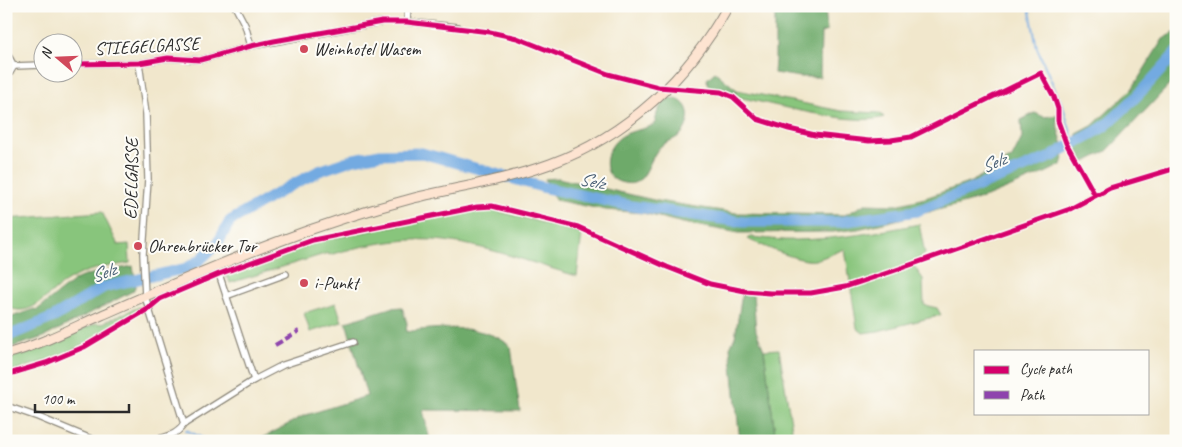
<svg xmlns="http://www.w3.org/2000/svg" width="1182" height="447" font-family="Caveat,sans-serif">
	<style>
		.green { fill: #88c57b; stroke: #5a7853 }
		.forest { fill: #6eaa6b; stroke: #4c6a4b }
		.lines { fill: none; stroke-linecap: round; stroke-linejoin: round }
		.stream { stroke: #73aae1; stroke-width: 2 }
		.river { stroke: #73aae1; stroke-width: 11 }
		.street-casing { stroke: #8e897c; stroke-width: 8 }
		.secondary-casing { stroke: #8e897c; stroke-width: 11 }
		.street { stroke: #fff; stroke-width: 5.5 }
		.secondary { stroke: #fde4d1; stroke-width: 9 }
		.quiet { stroke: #8e44ad; stroke-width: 4; stroke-dasharray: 8 4; stroke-linecap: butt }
		.cycleway-casing { stroke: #fdfcf7; stroke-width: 8 }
		.cycleway { stroke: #d6006c; stroke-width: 5 }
		.poi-dot { fill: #d1495b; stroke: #fdfcf7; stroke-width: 2 }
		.labels { text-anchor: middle; stroke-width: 4; stroke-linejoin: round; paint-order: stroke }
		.street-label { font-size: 18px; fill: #2b2b2b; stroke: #fdfcf7 }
		.poi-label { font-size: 18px; fill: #2b2b2b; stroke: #fdfcf7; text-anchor: start }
		.water-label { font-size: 19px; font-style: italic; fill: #485e74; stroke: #fdfcf7 }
	</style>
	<rect width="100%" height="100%" fill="#fdfcf7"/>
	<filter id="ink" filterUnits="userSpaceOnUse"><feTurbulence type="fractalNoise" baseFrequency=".02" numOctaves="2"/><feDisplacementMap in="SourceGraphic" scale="10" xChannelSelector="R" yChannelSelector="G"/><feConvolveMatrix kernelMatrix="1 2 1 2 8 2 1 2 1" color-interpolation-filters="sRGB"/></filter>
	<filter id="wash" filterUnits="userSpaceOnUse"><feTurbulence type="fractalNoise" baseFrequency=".0096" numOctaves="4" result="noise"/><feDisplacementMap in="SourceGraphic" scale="20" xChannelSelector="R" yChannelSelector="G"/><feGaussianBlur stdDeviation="1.12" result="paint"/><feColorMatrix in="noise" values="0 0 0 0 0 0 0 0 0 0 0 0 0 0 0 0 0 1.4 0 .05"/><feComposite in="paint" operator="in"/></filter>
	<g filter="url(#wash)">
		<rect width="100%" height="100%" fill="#f1e7cc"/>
		<g class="green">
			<path d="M737,90l104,21 37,2 6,4c-27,10 -112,-13 -142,-19l-7,-4z"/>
			<path d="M485,208l97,25 -5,43c-47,-13 -93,-32 -142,-36 -35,-2 -72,5 -106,15l-1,-2 -98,30 -2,-6h-3v-2l2,-3 91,-31z"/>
			<path d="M102,212l16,33 11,-1 1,19c-16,3 -34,4 -50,11 -6,3 -14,7 -20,12 -16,12 -32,33 -54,20v-87z"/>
			<path d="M919,224l6,30 -10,7 -1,5 9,13 1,26 13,3 4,7 -63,16 -15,2 -6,-5 -12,-79c-9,3 -19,8 -30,11 -15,3 -53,-15 -68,-21l3,-2c16,1 31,4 47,3 41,-1 82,-8 122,-16z"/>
			<polygon points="336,303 342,322 310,332 304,313"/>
			<polygon points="139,307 140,310 83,345 45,361 6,373 6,358 41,346 97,323 100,324"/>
			<polygon points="779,349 794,441 776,441 764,350"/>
		</g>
		<g class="forest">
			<polygon points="775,6 825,6 827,31 821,33 820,77 800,77 774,73 775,60"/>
			<polygon points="1176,32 1176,78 1107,151 1083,163 1075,145 1077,134 1092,126 1132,89 1163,39"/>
			<polygon points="715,72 737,90 735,94 728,90 708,86 707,79"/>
			<path d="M667,98c21,-1 27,18 16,34 -5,7 -16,9 -22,14 -10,9 -13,29 -23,35 -5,3 -8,3 -14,2 -24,-4 -21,-31 -6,-44 11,-10 30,-9 38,-16 -1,-10 4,-17 11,-25z"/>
			<polygon points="1035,113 1044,117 1057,115 1058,129 1065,151 1061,165 1045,173 989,196 958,205 858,229 833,232 739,233 683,223 643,213 606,210 555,200 545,179 558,178 658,201 736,213 845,215 865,204 896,205 925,198 971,182 1012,158 1022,138 1021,120"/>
			<polygon points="133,266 136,285 133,291 44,337 6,349 6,317 9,318 34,309 37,310 75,280 86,275"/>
			<polygon points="742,294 753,294 756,331 764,350 776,441 740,441 730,347 735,337"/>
			<path d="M402,307l5,16 -1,9c30,-5 81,-9 105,15l9,64 -97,-1 7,31h-173l46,-25 64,-20 -21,-74 44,-14z"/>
		</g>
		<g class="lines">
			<g class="stream">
				<polyline points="1029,6 1037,48 1064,110 1074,143"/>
				<polyline points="186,430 208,441"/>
			</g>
			<path class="river" d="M6,337l48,-20 50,-30 83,-19 13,-8 18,-17 12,-22 58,-34 31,-16 35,-12 26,-5 42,-1 120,34 89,19 112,16h97l77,-11 136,-55c16,-12 37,-19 53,-31 25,-21 48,-47 70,-72"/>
		</g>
	</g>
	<g filter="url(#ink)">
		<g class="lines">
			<defs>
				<g id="street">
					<polyline points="235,6 245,25 251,46"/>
					<polyline points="407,22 408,6"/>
					<polyline points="6,52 14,66"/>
					<polyline points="139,63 146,114 148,179 143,254 145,296 184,424"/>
					<polyline points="72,64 139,63 168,58 200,60 251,46 382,22 407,22 458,27"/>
					<polyline points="14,66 42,65"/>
					<polyline points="6,79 14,66"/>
					<polyline points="219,274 254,380"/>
					<polyline points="226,296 286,274"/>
					<polyline points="6,406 38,417 96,441"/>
					<path d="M148,441c13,-3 28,-4 36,-17l70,-44 29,-15 70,-23"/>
				</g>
				<path id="secondary" d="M6,354c34,-9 64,-25 96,-39 57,-25 116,-51 175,-73 44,-17 91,-32 137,-44 45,-11 92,-18 136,-34 77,-28 139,-87 178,-158"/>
			</defs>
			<use href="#street" class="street-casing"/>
			<use href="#secondary" class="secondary-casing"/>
			<use href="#street" class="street"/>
			<use href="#secondary" class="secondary"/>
			<polyline class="quiet" points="275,345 299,331"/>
			<defs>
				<g id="cycleway">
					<polyline points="72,64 139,63 168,58 200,60 251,46 274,41 382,22 407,22 490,32 517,38 608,74 658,87 721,92 733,97 757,119 789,129 815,135 869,141 891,140 911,137 1041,73 1054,97 1058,109 1058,121 1066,143 1095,195"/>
					<polyline points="6,375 46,363 84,347 148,309 160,299 219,274 313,240 477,207 492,206 578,227 667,267 710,284 745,291 770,293 811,293 845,287 893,271 1070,209 1110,188 1176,168"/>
				</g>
			</defs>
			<use href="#cycleway" class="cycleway-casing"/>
			<use href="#cycleway" class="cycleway"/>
		</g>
	</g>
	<g class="poi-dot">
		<circle cx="304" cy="49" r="5"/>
		<circle cx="138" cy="246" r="5"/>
		<circle cx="304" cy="283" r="5"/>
	</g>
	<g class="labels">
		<g class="street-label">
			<text transform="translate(147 46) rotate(-3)" y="6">STIEGELGASSE</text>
			<text transform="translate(131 179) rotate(-89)" y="6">EDELGASSE</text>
		</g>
		<g class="poi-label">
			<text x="314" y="55">Weinhotel Wasem</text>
			<text x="148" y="252">Ohrenbrücker Tor</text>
			<text x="314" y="289">i-Punkt</text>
		</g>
		<g class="water-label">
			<text transform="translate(993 162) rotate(-22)" y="7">Selz</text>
			<text transform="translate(592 180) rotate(12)" y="7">Selz</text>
			<text transform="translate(103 272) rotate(-20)" y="7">Selz</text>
		</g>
	</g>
	<rect width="1182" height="447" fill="none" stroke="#fdfcf7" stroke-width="25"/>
	<rect x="974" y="350" width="175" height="65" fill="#fdfcf7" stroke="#a9a8a5"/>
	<rect x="984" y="366" width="25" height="8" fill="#d6006c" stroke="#a9a8a5"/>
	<text x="1020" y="374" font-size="15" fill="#2b2b2b">Cycle path</text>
	<rect x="984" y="391" width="25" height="8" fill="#8e44ad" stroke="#a9a8a5"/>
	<text x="1020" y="400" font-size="15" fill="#2b2b2b">Path</text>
	<g transform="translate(58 58) rotate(289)"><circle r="24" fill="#fdfcf7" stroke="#a9a8a5"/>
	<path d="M0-4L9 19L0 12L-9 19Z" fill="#d1495b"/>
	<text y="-8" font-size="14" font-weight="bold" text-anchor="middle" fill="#2b2b2b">N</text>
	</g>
	<path d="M35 404v8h94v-8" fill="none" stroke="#2b2b2b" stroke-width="2.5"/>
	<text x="42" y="404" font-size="15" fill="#2b2b2b" stroke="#fdfcf7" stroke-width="4" paint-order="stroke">100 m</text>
</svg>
